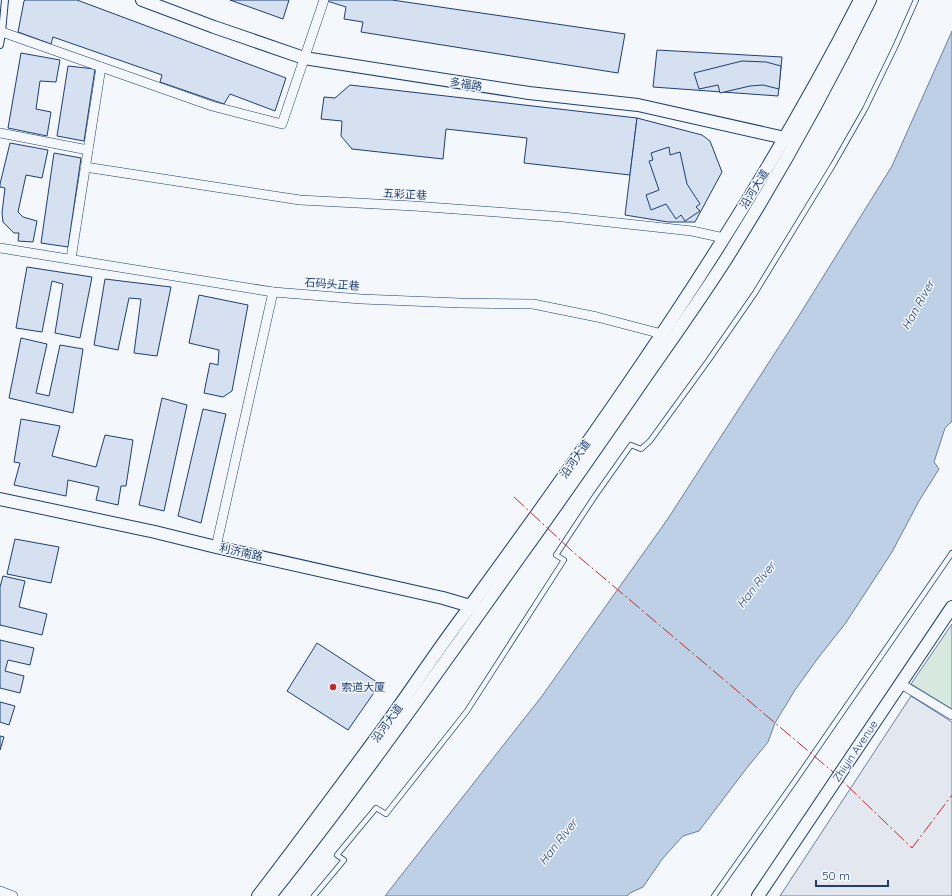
<svg xmlns="http://www.w3.org/2000/svg" width="952" height="896" font-family="Quicksand,'Noto Sans SC',sans-serif">
	<style>
		.green { fill: #d7e8df; stroke: #687fa3 }
		.parking { fill: #e3e8f0; stroke: #687fa3 }
		.water { fill: #bed0e5; stroke: #687fa3 }
		.building { fill: #d5e0f0; stroke: #1d3f73 }
		.lines { fill: none; stroke-linecap: round; stroke-linejoin: round }
		.service-casing { stroke: #1d3f73; stroke-width: 6 }
		.pedestrian-casing { stroke: #1d3f73; stroke-width: 8 }
		.minor-casing { stroke: #1d3f73; stroke-width: 10 }
		.secondary-casing { stroke: #1d3f73; stroke-width: 14 }
		.service { stroke: #f4f7fb; stroke-width: 4.5 }
		.pedestrian { stroke: #f4f7fb; stroke-width: 6 }
		.minor { stroke: #f4f7fb; stroke-width: 9 }
		.secondary { stroke: #f4f7fb; stroke-width: 12 }
		.power { stroke: #c62828; stroke-width: 1; stroke-dasharray: 14 3 2 3; stroke-linecap: butt }
		.poi-dot { fill: #c62828; stroke: #f4f7fb; stroke-width: 1.5 }
		.labels { text-anchor: middle; stroke-width: 3; stroke-linejoin: round; paint-order: stroke }
		.street-label { font-size: 11px; fill: #1d3f73; stroke: #f4f7fb }
		.poi-label { font-size: 11px; fill: #1d3f73; stroke: #f4f7fb; text-anchor: start }
		.water-label { font-size: 12px; font-style: italic; fill: #1d3f73; stroke: #f4f7fb }
	</style>
	<rect width="100%" height="100%" fill="#f4f7fb"/>
	<polygon class="green" points="952,624 952,709 911,684"/>
	<polygon class="parking" points="911,696 952,722 952,896 780,896"/>
	<polygon class="water" points="952,31 952,421 945,428 934,462 939,469 919,501 892,552 845,624 818,658 795,690 775,723 768,742 746,769 699,831 683,836 663,858 643,887 630,893 627,896 385,896 542,696 667,520 795,322 892,166"/>
	<g class="building">
		<polygon points="25,0 77,0 286,78 275,111 230,94 224,104 160,82 162,75 53,37 51,44 18,32 24,1"/>
		<polygon points="230,0 289,0 283,19"/>
		<polygon points="324,0 392,0 625,34 618,73 361,32 363,22 344,19 346,7"/>
		<polygon points="657,50 782,57 778,96 653,87"/>
		<polygon points="21,53 60,60 56,82 40,81 36,109 51,112 47,136 8,128"/>
		<polygon points="742,61 766,62 781,66 779,89 763,85 750,86 720,93 718,85 699,89 694,73"/>
		<polygon points="68,66 95,69 84,141 57,136"/>
		<polygon points="350,85 637,118 630,175 524,163 527,138 446,129 443,159 352,149 341,136 342,121 321,119 324,97 335,98"/>
		<polygon points="637,118 702,135 710,141 722,172 695,222 668,222 625,215"/>
		<polygon points="10,143 48,150 42,178 26,175 18,212 23,217 37,221 33,242 18,241 19,233 14,233 3,222 2,213 5,188 0,187 0,184"/>
		<polygon points="669,147 670,155 680,152 687,184 700,204 696,207 700,211 685,221 681,215 676,219 666,204 651,210 646,195 659,190 649,161 653,160 651,153"/>
		<polygon points="54,153 81,158 68,247 41,243"/>
		<polygon points="27,267 92,277 80,338 55,333 63,284 52,281 42,332 16,328"/>
		<polygon points="105,279 171,287 157,356 134,353 141,299 129,298 118,350 94,345"/>
		<polygon points="199,295 248,305 232,391 223,397 204,393 210,363 218,365 219,350 189,343"/>
		<polygon points="21,338 47,344 36,393 49,396 60,345 83,349 73,413 9,398"/>
		<polygon points="162,398 187,405 164,511 139,505"/>
		<polygon points="203,409 226,414 201,523 178,516"/>
		<polygon points="21,419 60,426 52,456 96,467 105,435 133,440 126,486 121,486 118,505 96,500 99,487 68,480 66,496 14,485 20,463 14,462"/>
		<polygon points="15,539 59,547 51,583 7,574"/>
		<polygon points="3,576 25,581 19,607 47,614 42,635 0,625 0,587"/>
		<polygon points="0,640 34,648 30,665 8,660 5,671 24,676 20,693 0,688"/>
		<polygon points="317,643 380,684 348,730 287,691"/>
		<polygon points="0,702 15,706 9,725 0,722"/>
		<polygon points="0,736 4,737 0,750"/>
	</g>
	<g class="lines">
		<defs>
			<g id="service">
				<polyline points="314,896 344,860 337,855 376,808 386,814 467,711 564,560 556,555 595,496 631,445 641,449 650,441 708,361 755,293 833,165 865,109 896,45 916,0"/>
				<polyline points="714,896 797,778 952,553"/>
			</g>
			<polyline id="pedestrian" points="0,45 2,32 5,0"/>
			<g id="minor">
				<polyline points="2,32 212,106 282,124 324,0"/>
				<polyline points="0,133 88,150"/>
				<polyline points="85,167 215,187 300,200 414,206 563,217 692,231 724,238"/>
				<polyline points="0,248 273,292 361,299 460,303 533,304 597,317 662,334"/>
				<polyline points="71,259 101,67"/>
				<polyline points="216,547 273,292"/>
				<polyline points="901,684 952,715"/>
				<polyline points="0,891 13,896"/>
			</g>
			<g id="secondary">
				<polyline points="142,0 214,27 304,58 529,93 638,105 785,138 791,139"/>
				<polyline points="0,499 155,532 216,547 443,598 477,608"/>
				<path d="M258,896c43,-56 85,-113 127,-170 26,-36 51,-74 78,-110 144,-197 286,-398 397,-616"/>
				<path d="M270,896c88,-110 169,-226 251,-341 39,-54 77,-109 115,-164 31,-45 63,-89 92,-135 52,-83 99,-168 142,-256"/>
				<polyline points="758,896 952,607"/>
			</g>
		</defs>
		<use href="#service" class="service-casing"/>
		<use href="#pedestrian" class="pedestrian-casing"/>
		<use href="#minor" class="minor-casing"/>
		<use href="#secondary" class="secondary-casing"/>
		<use href="#service" class="service"/>
		<use href="#pedestrian" class="pedestrian"/>
		<use href="#minor" class="minor"/>
		<use href="#secondary" class="secondary"/>
		<polyline class="power" points="514,497 572,551 833,772 912,848 952,795"/>
	</g>
	<circle class="poi-dot" cx="333" cy="687" r="4"/>
	<g class="labels">
		<g class="street-label">
			<text transform="translate(466 84) rotate(9)" y="4">多福路</text>
			<text transform="translate(754 189) rotate(-58)" y="4">沿河大道</text>
			<text transform="translate(405 194) rotate(3)" y="4">五彩正巷</text>
			<text transform="translate(332 284) rotate(4)" y="4">石码头正巷</text>
			<text transform="translate(575 459) rotate(-55)" y="4">沿河大道</text>
			<text transform="translate(241 552) rotate(12)" y="4">利济南路</text>
			<text transform="translate(387 723) rotate(-54)" y="4">沿河大道</text>
			<text transform="translate(855 751) rotate(-56)" y="4">Zhiyin Avenue</text>
		</g>
		<g class="poi-label">
			<text x="341" y="691">索道大厦</text>
		</g>
		<g class="water-label">
			<text transform="translate(918 305) rotate(-61)" y="4">Han River</text>
			<text transform="translate(756 585) rotate(-52)" y="4">Han River</text>
			<text transform="translate(558 842) rotate(-52)" y="4">Han River</text>
		</g>
	</g>
	<path d="M816 880v6h72v-6" fill="none" stroke="#1d3f73" stroke-width="2"/>
	<text x="822" y="880" font-size="12" fill="#1d3f73" stroke="#f4f7fb" stroke-width="3" paint-order="stroke">50 m</text>
</svg>
